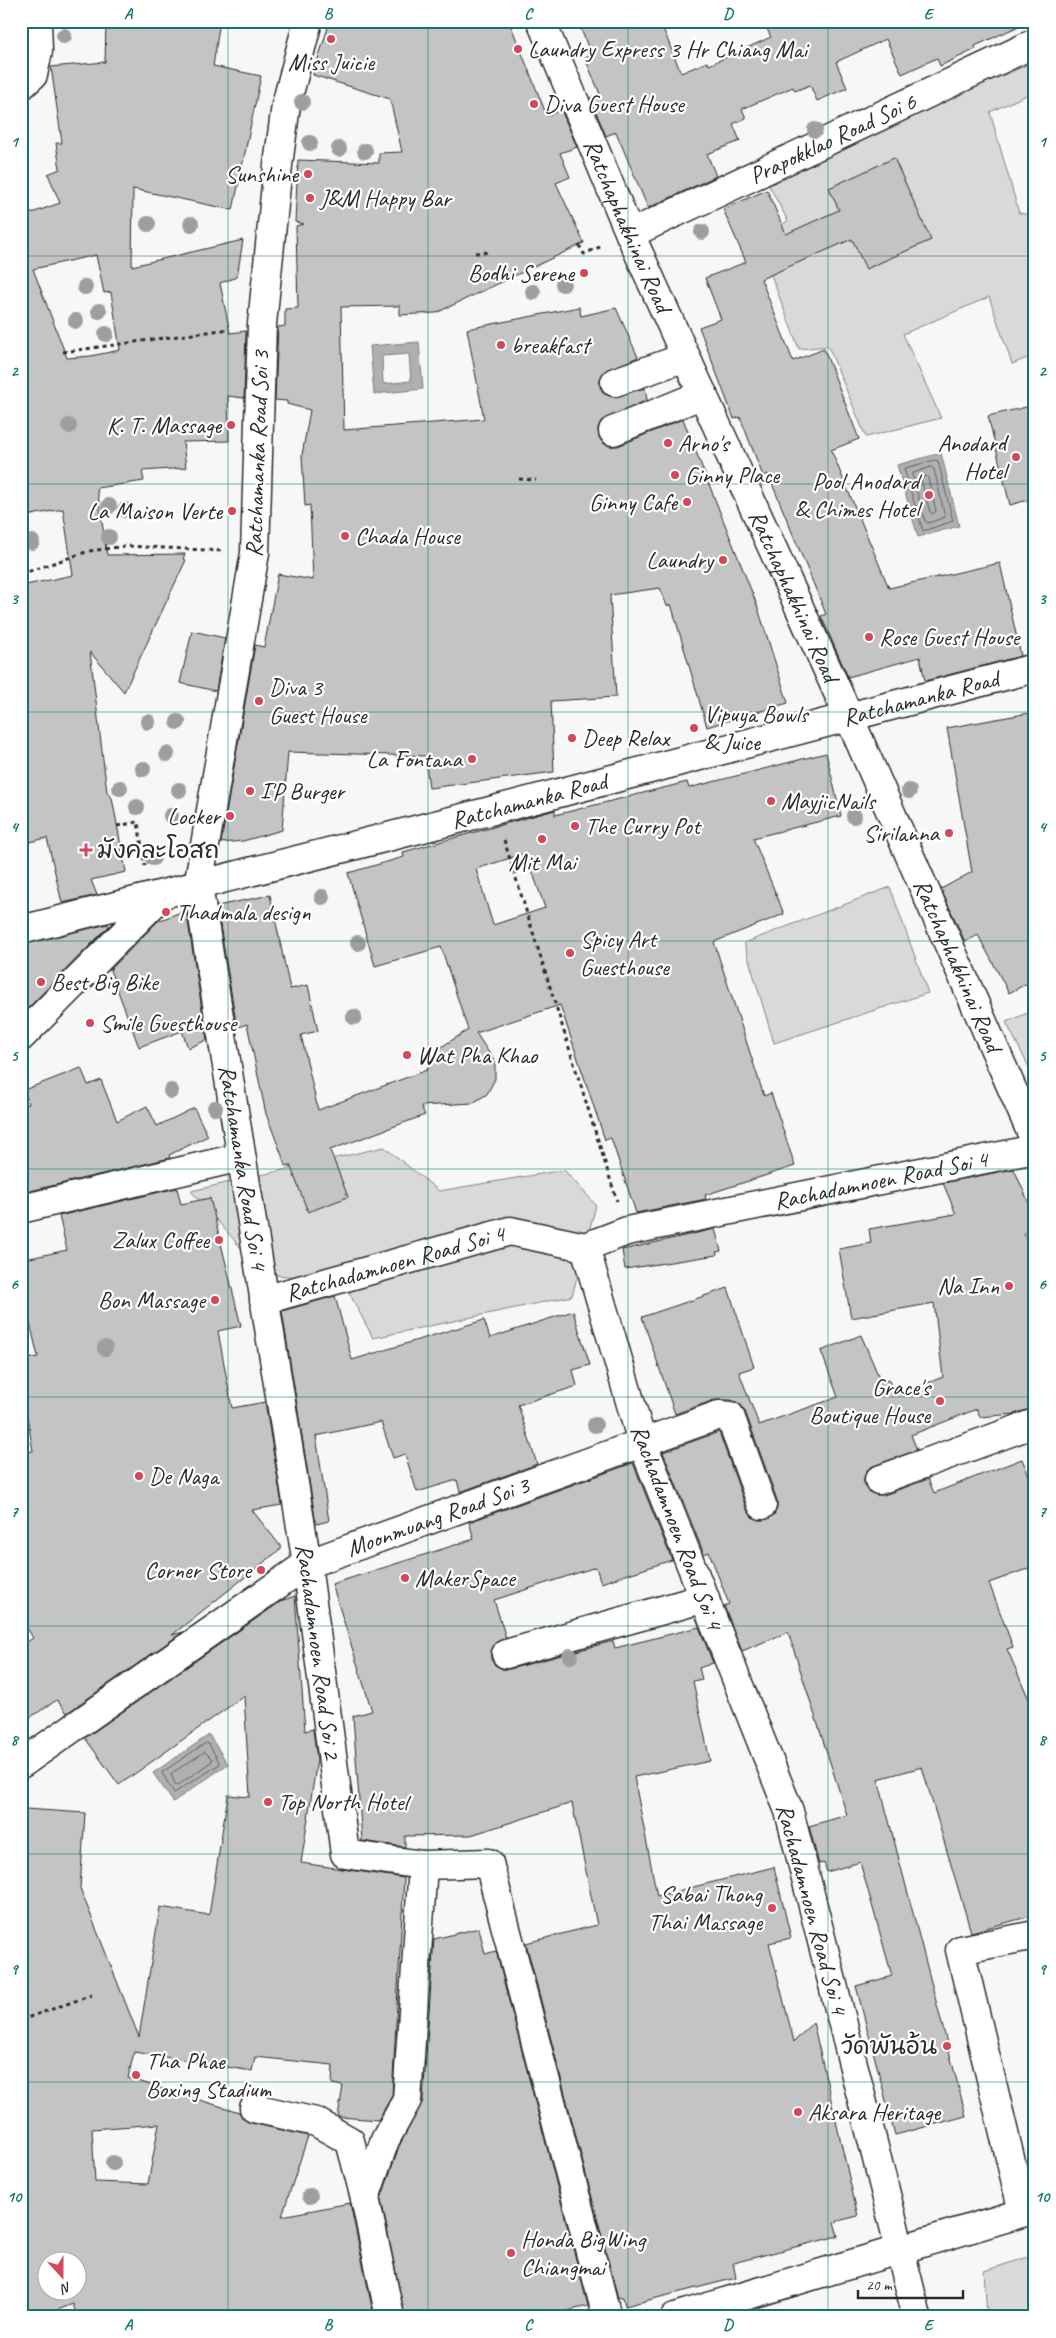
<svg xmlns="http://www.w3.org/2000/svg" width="1056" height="2338" font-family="Caveat,'Playpen Sans Thai',sans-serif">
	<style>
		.green { fill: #d9d9d9; stroke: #828282 }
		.water { fill: #b0b0b0; stroke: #7b7b7b; fill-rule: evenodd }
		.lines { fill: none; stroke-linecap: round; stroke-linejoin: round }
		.shore { stroke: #606060; stroke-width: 1 }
		.building { fill: #c4c4c4; stroke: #2b2b2b; fill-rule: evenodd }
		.minor-casing { stroke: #2b2b2b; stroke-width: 31 }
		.path { stroke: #2b2b2b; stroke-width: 3; stroke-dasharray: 4 4; stroke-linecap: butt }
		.minor { stroke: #fff; stroke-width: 28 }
		.tree { fill: #9e9e9e }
		.grid { fill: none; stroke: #0f766e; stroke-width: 1; stroke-opacity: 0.55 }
		.poi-dot { fill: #d1495b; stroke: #fff; stroke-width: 2 }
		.labels { text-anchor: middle; stroke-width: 4.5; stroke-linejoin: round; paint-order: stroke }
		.poi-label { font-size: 24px; fill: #2b2b2b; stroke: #fff; text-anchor: start }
		.street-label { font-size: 24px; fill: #2b2b2b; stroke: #fff }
		.neatline { fill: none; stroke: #0f766e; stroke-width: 2 }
		.grid-label { font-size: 16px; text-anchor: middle; font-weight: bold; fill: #0f766e }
	</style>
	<rect width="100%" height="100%" fill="#f7f7f7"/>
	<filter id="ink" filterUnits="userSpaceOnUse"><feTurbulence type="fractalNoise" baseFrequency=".02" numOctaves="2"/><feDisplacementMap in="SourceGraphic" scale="10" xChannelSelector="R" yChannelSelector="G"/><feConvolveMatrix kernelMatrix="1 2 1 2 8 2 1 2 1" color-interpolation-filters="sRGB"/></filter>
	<g filter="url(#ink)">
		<g class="green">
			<polygon points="1034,62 1035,91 990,112 1019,213 1035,216 1035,355 1012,364 989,297 903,334 941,418 866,437 828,346 799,349 757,238 788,221 765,178"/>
			<polygon points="890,887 928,993 774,1043 744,943"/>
			<polygon points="1035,1010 1035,1079 1006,1022"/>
			<polygon points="384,1147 439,1191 564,1170 596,1205 572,1296 373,1338 343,1281 264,1274 191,1191"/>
			<polygon points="1035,2255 1035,2317 987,2317 984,2271"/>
		</g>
		<g class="water">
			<path d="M419,342l4,47 -49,5 -4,-48zM409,354l2,27 -28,3 -1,-28z"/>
			<polygon points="941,453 959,526 918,537 897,465"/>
			<polygon points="209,1735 228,1764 173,1802 153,1773"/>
		</g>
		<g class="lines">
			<g class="shore">
				<polygon points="935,460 938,461 953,521 923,531 904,469"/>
				<polygon points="931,467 934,469 945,517 928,523 925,521 912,474"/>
				<polygon points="926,476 928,478 936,511 933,514 930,512 921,480"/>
				<polygon points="206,1743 209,1744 220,1764 174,1793 162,1773"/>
				<polygon points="205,1752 212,1759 211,1762 178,1785 175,1784 171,1774"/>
			</g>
		</g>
		<g class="building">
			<path d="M106,21h114l-7,45 48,10 -28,134 -100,-21 -1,77 111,-26 -6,37 -17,6 10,50 16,-2 -2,67 -16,-2 1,45 -46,1 3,26 -44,3 2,10 -47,7 10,67 78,-1 -2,5 3,1 -62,132 -34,-40 17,140 5,6 14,74 -35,8 6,15 -35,8 -15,-65 -26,6v-258l52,-11 -10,-66 -42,8v-300l39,-14 -12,-29 12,-5 -4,-26h6l-11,-76 54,-5zM96,255l8,38 7,-1 9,58 -29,6 -24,2 -34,-89z"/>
			<polygon points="330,21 509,21 547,116 561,110 577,147 560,153 570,177 556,183 584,243 436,313 400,315 400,306 341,307 344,430 484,419 467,329 579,307 581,316 616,308 638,357 604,372 600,379 600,387 604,394 613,397 645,388 647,400 601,421 598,428 599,437 603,443 610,446 618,446 683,419 757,605 788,703 707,727 671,604 667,606 660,588 610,595 616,697 551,701 554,772 429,788 425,756 288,752 282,830 243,841 221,843 255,645 264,647 278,574 313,580 310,505 305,506 302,455 310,410 287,404 287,401 275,400 278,327 285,326 285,309 298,308 296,226 304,224 295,222 298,160 379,163 379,153 402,152 390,99 313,75"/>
			<polygon points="578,21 660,21 681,73 707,62 709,65 771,37 763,21 1030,21 975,46 976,49 940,66 937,58 902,74 886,39 836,62 847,88 817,101 810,85 795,91 793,87 742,109 746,118 733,124 740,141 707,154 716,176 648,208 616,132 606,136 590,98 600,94 585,58 591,55"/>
			<polygon points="894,158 931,240 866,269 852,239 761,279 793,361 824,349 859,439 831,450 889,588 1000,563 1021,656 925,681 920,657 848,677 821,616 826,614 768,474 763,476 740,417 734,419 699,327 721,319 705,278 746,262 723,209 767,190 786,234 839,210 829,188"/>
			<polygon points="1035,405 1035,498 1010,505 988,416"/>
			<polygon points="192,631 225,638 216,691 180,683"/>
			<polygon points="1035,712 1035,979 1009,993 978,935 965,942 941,889 972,872 947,728"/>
			<path d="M826,753l15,63 -88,22 31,76 -70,28 50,154 7,-3 24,73 -90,29 1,4 -70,14 -25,-75 -6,2 -45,-135 -84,28 19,29v17l-8,15 -14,9 -52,3 4,9 -95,35 18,47 -40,15 -18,-47 -4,1 -20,-52 -19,-90 -10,4 -20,-122 53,-11 20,94 18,-4 10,46 -17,4 17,75 109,-40 11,-21 30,-19 -27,-83 -66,19 -27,-93 56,-16 -1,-5 152,-42v5l132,-33 2,6zM526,853l19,55 -52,17 -17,-56z"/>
			<polygon points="186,910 207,1040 188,1048 182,1031 139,1047 110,970 158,921"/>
			<polygon points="108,924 109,926 21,1015 21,945"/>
			<polygon points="81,1068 88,1085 101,1080 117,1121 147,1106 157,1126 194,1108 208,1136 169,1155 170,1158 21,1193 21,1107 29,1104 24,1090"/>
			<polygon points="1014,1169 1035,1217 1035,1229 1024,1233 1035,1257 1035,1407 1014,1414 980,1417 977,1409 911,1435 917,1450 873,1466 867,1470 864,1478 864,1485 869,1492 876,1495 884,1495 928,1479 934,1493 1022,1459 1035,1491 1035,1566 989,1583 1013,1647 1007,1649 1035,1713 1035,1915 971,1932 922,1767 878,1779 966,2116 895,2135 856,1986 892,1976 860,1862 827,1872 824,1863 819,1864 809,1826 847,1815 788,1632 742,1651 724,1606 729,1604 709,1552 704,1554 663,1452 719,1432 747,1510 752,1517 760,1520 768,1519 774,1515 777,1508 777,1500 745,1411 740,1404 731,1400 714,1400 675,1414 642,1317 728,1288 754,1367 739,1372 759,1425 838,1397 821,1351 861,1335 881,1382 889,1380 894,1396 943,1377 934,1303 851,1318 839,1249 871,1243 869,1229 956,1214 943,1183"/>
			<polygon points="177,1188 181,1204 210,1198 241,1326 218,1331 232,1408 265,1402 282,1505 252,1510 282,1548 172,1635 183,1632 67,1713 57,1700 26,1720 21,1694 21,1646 33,1638 22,1619 21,1453 33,1451 21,1381 21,1360 38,1357 21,1284 21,1260 67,1250 59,1216"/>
			<polygon points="715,1229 721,1251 716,1252 717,1255 625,1269 622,1250"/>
			<polygon points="335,1296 352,1360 484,1320 490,1338 573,1311 590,1365 573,1370 577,1386 518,1405 537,1464 460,1492 457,1480 417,1492 405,1454 393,1458 381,1422 316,1436 329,1521 316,1524 282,1311"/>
			<polygon points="633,1463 672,1560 601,1583 596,1567 494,1600 506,1638 495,1643 491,1651 491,1659 495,1665 502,1669 510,1669 613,1641 615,1648 699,1627 713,1663 699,1668 702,1679 693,1681 710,1761 634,1777 657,1896 774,1867 791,1938 769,1943 794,2042 813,2022 858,2216 834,2222 838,2236 733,2263 736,2278 625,2306 623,2297 618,2298 526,1943 597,1925 572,1803 471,1835 405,1836 405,1847 362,1841 353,1716 372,1711 332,1584 474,1539 469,1522"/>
			<path d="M295,1596l10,135 8,-2 4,31 -16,103 103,15 -12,218 -14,24 -38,-3 -2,-1 5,-30 -11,-2 1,-19 -78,-8 -3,14 -118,-19 -6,26 111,34 4,7 8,4 57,13 -26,80 68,-13 24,114h-297l-4,-13 -34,13h-18v-451l4,-57 60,4 -5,75 59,149 21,-130 49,8 19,-120 22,2 -6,-101 -125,89 -34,-47 198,-138zM159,2124l-11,60 -53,-2 -3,-53zM48,2260h30v30h-30z"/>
			<polygon points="479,1928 485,1954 496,1951 588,2306 542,2317 405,2317 381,2199 399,2146 423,2101 434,1939"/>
		</g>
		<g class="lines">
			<defs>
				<g id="minor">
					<path id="s1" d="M308,21l-22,84 -8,60 -16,159 -7,229 -57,333 109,678 38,290 78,11 -16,235 -22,40 -20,58 25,119"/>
					<path id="s2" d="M541,21l89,213 219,483 186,424"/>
					<polyline points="21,86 33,75 38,51 37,21"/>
					<path id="s3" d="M630,234l405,-191"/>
					<polyline points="615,382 686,357"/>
					<polyline points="613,431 703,394"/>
					<path id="s4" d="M21,930l473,-120 541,-142"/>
					<polyline points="21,1037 161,896"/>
					<polyline points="21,1209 241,1157"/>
					<path id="s5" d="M264,1300l246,-69 75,16"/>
					<polyline points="879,1480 1035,1423"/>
					<polyline points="506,1654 705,1598"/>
					<path id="s6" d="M21,1764l286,-200 412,-149 11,1 32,89"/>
					<polyline points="423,1865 489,1863 607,2317"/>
					<polyline points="254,2108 316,2122 350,2141 365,2198"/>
					<polyline points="1023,2212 960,1950 1035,1935"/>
					<polyline points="675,2317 1035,2209"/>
					<path id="s7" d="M917,2317l-128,-506 -147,-369 -57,-195 42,-16 408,-82"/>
				</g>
			</defs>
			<use href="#minor" class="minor-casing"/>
			<g class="path">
				<polyline points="579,245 584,254 602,246"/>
				<polyline points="475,253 489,252"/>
				<polyline points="63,352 229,329"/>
				<polyline points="519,479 536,480"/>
				<polyline points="21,574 89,551 127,546 224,551"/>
				<polyline points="117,826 138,822 145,866"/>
				<polyline points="504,840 617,1201"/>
				<polyline points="21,2020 92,1995"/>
			</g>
			<use href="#minor" class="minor"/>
		</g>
		<g class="tree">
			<circle cx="64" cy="36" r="8"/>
			<circle cx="302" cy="102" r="8"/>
			<circle cx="815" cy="130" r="8"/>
			<circle cx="310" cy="143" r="8"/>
			<circle cx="339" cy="149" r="8"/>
			<circle cx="365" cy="151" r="8"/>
			<circle cx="148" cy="224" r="8"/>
			<circle cx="191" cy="224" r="8"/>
			<circle cx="702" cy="232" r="8"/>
			<circle cx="563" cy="284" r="8"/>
			<circle cx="85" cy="287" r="8"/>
			<circle cx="533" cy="292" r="8"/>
			<circle cx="99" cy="311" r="8"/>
			<circle cx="76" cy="321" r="8"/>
			<circle cx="106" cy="334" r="8"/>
			<circle cx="69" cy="426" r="8"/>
			<circle cx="109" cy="506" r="8"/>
			<circle cx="125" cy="510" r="8"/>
			<circle cx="109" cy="537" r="8"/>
			<circle cx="32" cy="542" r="8"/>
			<circle cx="148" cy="722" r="8"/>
			<circle cx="178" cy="722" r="8"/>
			<circle cx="167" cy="754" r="8"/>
			<circle cx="143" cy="769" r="8"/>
			<circle cx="120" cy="788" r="8"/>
			<circle cx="179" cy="790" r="8"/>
			<circle cx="909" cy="791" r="8"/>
			<circle cx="137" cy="807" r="8"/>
			<circle cx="171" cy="816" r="8"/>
			<circle cx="854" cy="816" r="8"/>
			<circle cx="153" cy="858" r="8"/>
			<circle cx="322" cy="897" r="8"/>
			<circle cx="358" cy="943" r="8"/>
			<circle cx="354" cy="1017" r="8"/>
			<circle cx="171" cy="1091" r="8"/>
			<circle cx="215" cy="1108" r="8"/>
			<circle cx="105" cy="1348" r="8"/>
			<circle cx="595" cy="1425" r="8"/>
			<circle cx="570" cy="1656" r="8"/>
			<circle cx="113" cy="2163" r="8"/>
			<circle cx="310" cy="2196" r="8"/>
		</g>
	</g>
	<path class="grid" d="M228,21v2296M428,21v2296M628,21v2296M828,21v2296M21,256h1014M21,484h1014M21,712h1014M21,941h1014M21,1169h1014M21,1397h1014M21,1626h1014M21,1854h1014M21,2082h1014"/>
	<g class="poi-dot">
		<circle cx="331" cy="39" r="5"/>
		<circle cx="518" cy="49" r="5"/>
		<circle cx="534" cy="104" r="5"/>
		<circle cx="308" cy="174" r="5"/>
		<circle cx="310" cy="198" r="5"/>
		<circle cx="584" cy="273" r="5"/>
		<circle cx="501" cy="345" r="5"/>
		<circle cx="231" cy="425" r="5"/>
		<circle cx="668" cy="443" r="5"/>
		<circle cx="1016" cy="457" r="5"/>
		<circle cx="675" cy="475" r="5"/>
		<circle cx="929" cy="495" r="5"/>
		<circle cx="687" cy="502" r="5"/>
		<circle cx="232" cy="511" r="5"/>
		<circle cx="345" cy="536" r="5"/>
		<circle cx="723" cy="560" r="5"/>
		<circle cx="869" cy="637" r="5"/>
		<circle cx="259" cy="701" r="5"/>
		<circle cx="694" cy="728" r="5"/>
		<circle cx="572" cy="738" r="5"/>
		<circle cx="472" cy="759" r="5"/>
		<circle cx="250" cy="791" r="5"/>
		<circle cx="771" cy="801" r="5"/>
		<circle cx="230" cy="816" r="5"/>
		<circle cx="575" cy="826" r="5"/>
		<circle cx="949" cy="833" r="5"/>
		<circle cx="542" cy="839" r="5"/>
		<path d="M83.5 842.5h5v5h5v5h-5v5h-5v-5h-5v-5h5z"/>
		<circle cx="166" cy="912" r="5"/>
		<circle cx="570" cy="953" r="5"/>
		<circle cx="41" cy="982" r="5"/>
		<circle cx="90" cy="1023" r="5"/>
		<circle cx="407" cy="1055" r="5"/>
		<circle cx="219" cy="1240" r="5"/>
		<circle cx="1009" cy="1286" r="5"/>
		<circle cx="215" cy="1300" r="5"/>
		<circle cx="940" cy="1401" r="5"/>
		<circle cx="139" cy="1476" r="5"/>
		<circle cx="261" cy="1570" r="5"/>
		<circle cx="405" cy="1578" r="5"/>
		<circle cx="268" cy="1802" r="5"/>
		<circle cx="772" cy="1908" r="5"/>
		<circle cx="947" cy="2046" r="5"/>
		<circle cx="136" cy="2075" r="5"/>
		<circle cx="798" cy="2112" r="5"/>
		<circle cx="511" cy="2253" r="5"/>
	</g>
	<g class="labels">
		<g class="poi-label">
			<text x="528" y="57">Laundry Express 3 Hr Chiang Mai</text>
			<text x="331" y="70" text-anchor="middle">Miss Juicie</text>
			<text x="544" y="112">Diva Guest House</text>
			<text x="298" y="182" text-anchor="end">Sunshine</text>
			<text x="320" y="206">J&amp;M Happy Bar</text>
			<text x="574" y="281" text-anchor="end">Bodhi Serene</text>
			<text x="511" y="353">breakfast</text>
			<text x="221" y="433" text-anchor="end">K. T. Massage</text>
			<text x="678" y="451">Arno's</text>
			<text x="1006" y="451" text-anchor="end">Anodard<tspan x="1006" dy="28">Hotel</tspan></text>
			<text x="685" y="483">Ginny Place</text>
			<text x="919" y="489" text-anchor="end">Pool Anodard<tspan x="919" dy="28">&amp; Chimes Hotel</tspan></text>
			<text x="677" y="510" text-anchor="end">Ginny Cafe</text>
			<text x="222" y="519" text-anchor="end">La Maison Verte</text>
			<text x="355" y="544">Chada House</text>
			<text x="713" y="568" text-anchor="end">Laundry</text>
			<text x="879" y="645">Rose Guest House</text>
			<text x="269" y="695">Diva 3<tspan x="269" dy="28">Guest House</tspan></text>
			<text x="704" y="722">Vipuya Bowls<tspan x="704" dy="28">&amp; Juice</tspan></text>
			<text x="582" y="746">Deep Relax</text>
			<text x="462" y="767" text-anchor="end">La Fontana</text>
			<text x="260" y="799">I'P Burger</text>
			<text x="781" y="809">MayjicNails</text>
			<text x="220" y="824" text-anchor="end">Locker</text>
			<text x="585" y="834">The Curry Pot</text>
			<text x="939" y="841" text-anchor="end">Sirilanna</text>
			<text x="97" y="858">มังคละโอสถ</text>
			<text x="542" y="870" text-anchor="middle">Mit Mai</text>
			<text x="176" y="920">Thadmala design</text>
			<text x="580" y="947">Spicy Art<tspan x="580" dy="28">Guesthouse</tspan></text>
			<text x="51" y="990">Best Big Bike</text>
			<text x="100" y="1031">Smile Guesthouse</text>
			<text x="417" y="1063">Wat Pha Khao</text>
			<text x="209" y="1248" text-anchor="end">Zalux Coffee</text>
			<text x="999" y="1294" text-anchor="end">Na Inn</text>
			<text x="205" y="1308" text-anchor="end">Bon Massage</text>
			<text x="930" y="1395" text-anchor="end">Grace's<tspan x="930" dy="28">Boutique House</tspan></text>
			<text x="149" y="1484">De Naga</text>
			<text x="251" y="1578" text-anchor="end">Corner Store</text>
			<text x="415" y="1586">MakerSpace</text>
			<text x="278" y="1810">Top North Hotel</text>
			<text x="762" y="1902" text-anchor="end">Sabai Thong<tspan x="762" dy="28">Thai Massage</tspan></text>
			<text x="937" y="2054" text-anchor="end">วัดพันอ้น</text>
			<text x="146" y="2069">Tha Phae<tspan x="146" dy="28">Boxing Stadium</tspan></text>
			<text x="808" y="2120">Aksara Heritage</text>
			<text x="521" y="2247">Honda BigWing<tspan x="521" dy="28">Chiangmai</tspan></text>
		</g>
		<g class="street-label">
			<text dy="8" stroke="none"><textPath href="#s3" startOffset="224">Prapokklao Road Soi 6</textPath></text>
			<text dy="8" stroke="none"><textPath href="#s2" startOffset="222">Ratchaphakhinai Road</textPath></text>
			<text transform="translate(257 454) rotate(-88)" y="8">Ratchamanka Road Soi 3</text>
			<text dy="8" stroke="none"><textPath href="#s2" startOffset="628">Ratchaphakhinai Road</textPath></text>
			<text dy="8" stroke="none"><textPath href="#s4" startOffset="929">Ratchamanka Road</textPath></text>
			<text dy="8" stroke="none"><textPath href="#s4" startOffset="524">Ratchamanka Road</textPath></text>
			<text dy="8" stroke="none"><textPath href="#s2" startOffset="1032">Ratchaphakhinai Road</textPath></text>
			<text dy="8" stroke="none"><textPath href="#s1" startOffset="1159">Ratchamanka Road Soi 4</textPath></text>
			<text dy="8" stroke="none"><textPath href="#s7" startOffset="1426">Rachadamnoen Road Soi 4</textPath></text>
			<text dy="8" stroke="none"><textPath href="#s5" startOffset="136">Ratchadamnoen Road Soi 4</textPath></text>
			<text dy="8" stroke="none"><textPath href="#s6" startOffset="488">Moonmuang Road Soi 3</textPath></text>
			<text transform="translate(677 1527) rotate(69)" y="8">Rachadamnoen Road Soi 4</text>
			<text dy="8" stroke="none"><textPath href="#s1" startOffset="1649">Rachadamnoen Road Soi 2</textPath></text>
			<text transform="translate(812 1909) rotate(75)" y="8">Rachadamnoen Road Soi 4</text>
		</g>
	</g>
	<rect width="1056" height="2338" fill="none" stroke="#fff" stroke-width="55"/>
	<g transform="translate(62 2276) rotate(159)"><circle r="24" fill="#ffffff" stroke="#aaaaaa"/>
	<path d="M0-4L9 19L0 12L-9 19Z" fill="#d1495b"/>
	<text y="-8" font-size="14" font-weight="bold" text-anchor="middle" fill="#2b2b2b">N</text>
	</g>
	<path d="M858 2290v8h105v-8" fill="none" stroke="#2b2b2b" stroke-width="2.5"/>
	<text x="866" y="2290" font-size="15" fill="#2b2b2b" stroke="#ffffff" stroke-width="4" paint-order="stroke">20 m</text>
	<rect x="28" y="28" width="1000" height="2282" class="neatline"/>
	<g class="grid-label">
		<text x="128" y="19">A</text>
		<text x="328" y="19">B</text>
		<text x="528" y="19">C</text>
		<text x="728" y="19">D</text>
		<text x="928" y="19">E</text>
		<text x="14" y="147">1</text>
		<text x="1042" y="147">1</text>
		<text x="14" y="376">2</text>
		<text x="1042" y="376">2</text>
		<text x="14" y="604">3</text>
		<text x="1042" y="604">3</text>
		<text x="14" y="832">4</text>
		<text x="1042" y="832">4</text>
		<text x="14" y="1061">5</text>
		<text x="1042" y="1061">5</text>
		<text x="14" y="1289">6</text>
		<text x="1042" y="1289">6</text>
		<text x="14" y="1517">7</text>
		<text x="1042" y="1517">7</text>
		<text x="14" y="1745">8</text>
		<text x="1042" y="1745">8</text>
		<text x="14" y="1974">9</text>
		<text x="1042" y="1974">9</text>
		<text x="14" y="2202">10</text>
		<text x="1042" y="2202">10</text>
		<text x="128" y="2330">A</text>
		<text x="328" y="2330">B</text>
		<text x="528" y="2330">C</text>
		<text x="728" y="2330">D</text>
		<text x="928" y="2330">E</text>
	</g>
</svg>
